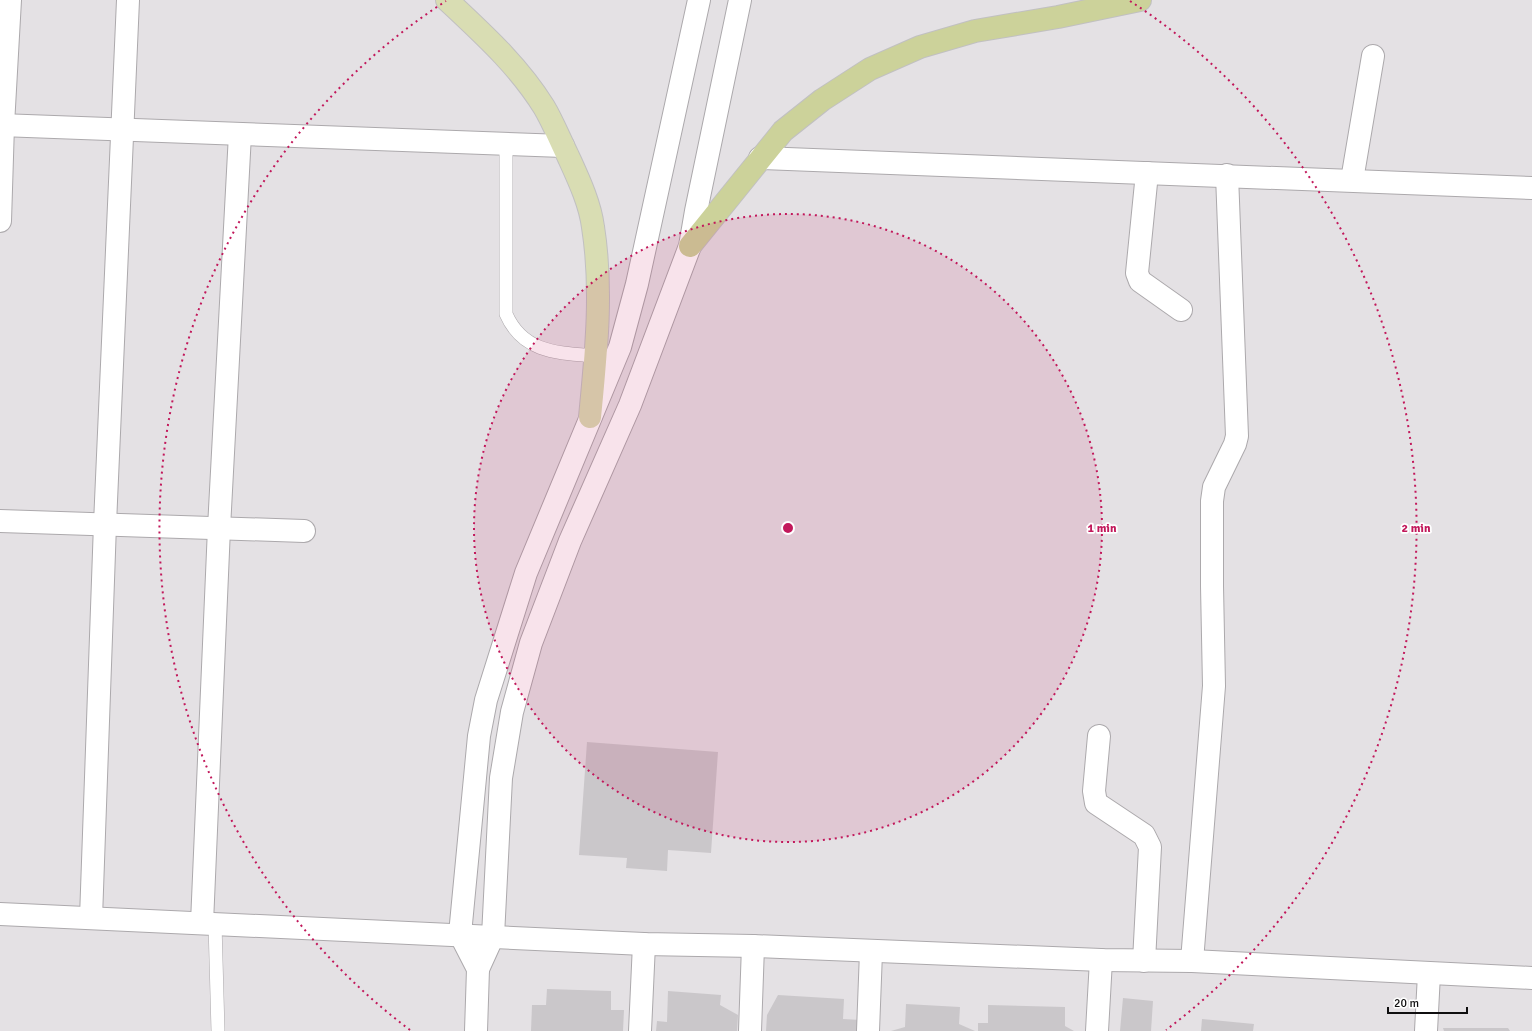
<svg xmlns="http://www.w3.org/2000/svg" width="1532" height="1031" font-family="Signika,sans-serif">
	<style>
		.building { fill: #cac7ca }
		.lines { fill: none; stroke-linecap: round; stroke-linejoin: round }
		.service-casing { stroke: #aca9ac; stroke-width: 14 }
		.minor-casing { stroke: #aca9ac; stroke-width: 24 }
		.tertiary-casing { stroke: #aca9ac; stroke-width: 24 }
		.primary-casing { stroke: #c1c0c1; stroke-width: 24 }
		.trunk-casing { stroke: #c1c0c1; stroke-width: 24 }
		.service { stroke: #fff; stroke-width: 13 }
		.minor { stroke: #fff; stroke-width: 22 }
		.tertiary { stroke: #fff; stroke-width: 22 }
		.primary { stroke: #d9ddb3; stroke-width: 22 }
		.trunk { stroke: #ccd29a; stroke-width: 22 }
		.ring { fill: none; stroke: #c2185b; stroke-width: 2; stroke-dasharray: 2 4 }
		.centre { fill: #c2185b; stroke: #fff; stroke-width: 2 }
		.ring-label { font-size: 12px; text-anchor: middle; font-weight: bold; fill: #c2185b; stroke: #fff; stroke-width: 3.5; stroke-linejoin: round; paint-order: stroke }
	</style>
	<rect width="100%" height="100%" fill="#e4e1e4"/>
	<g class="building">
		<polygon points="587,742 718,752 711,853 668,850 667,871 626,868 627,858 579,855"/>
		<polygon points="547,989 611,991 611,1010 624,1010 623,1031 531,1031 532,1005 546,1005"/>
		<polygon points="668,991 721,995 720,1005 738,1015 737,1031 656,1031 657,1021 667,1022"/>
		<polygon points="778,995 844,999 843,1019 861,1020 861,1031 766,1031 767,1015"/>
		<polygon points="1123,998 1153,1001 1151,1031 1120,1031"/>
		<polygon points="906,1004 960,1007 959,1024 975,1031 891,1031 905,1027"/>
		<polygon points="988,1005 1065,1007 1065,1026 1074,1031 978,1031 978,1023 988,1023"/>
		<polygon points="1202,1019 1254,1024 1253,1031 1201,1031"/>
		<polygon points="1443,1028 1508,1028 1510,1031 1444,1031"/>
	</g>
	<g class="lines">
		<defs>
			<g id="service">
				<path d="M506,144v170c17,39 52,39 90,42"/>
				<polyline points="215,924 218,1031"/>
			</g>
			<g id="minor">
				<polyline points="0,125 563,146"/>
				<polyline points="760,158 1532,188"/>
				<polyline points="1147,173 1137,273 1140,281 1181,310"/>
				<polyline points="1352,180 1373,56"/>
				<polyline points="0,221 3,125 10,0"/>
				<polyline points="0,521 304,531"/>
				<polyline points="1099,736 1094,791 1096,803 1144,835 1150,847 1144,961"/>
				<polyline points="0,914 644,944 753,946 1101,960 1192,961 1532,978"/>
				<polyline points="91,918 105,524 128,0"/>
				<polyline points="202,923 219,528 240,134"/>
				<polyline points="1192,961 1214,686 1212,586 1212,501 1214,487 1235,444 1237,436 1227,175"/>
				<polyline points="640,1031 644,944"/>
				<polyline points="750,1031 753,946"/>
				<polyline points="868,1031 871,952"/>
				<polyline points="1097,1031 1101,960"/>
				<polyline points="1426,1031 1429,974"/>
			</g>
			<g id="tertiary">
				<polyline points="478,969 493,936 501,778 512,712 531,643 570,541 630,405 690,246 696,211 740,0"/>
				<polyline points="476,1031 478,969 460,934 479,736 486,700 526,573 620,347 637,284 699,0"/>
			</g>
			<path id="primary" d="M447,0c35,33 71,65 97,107 9,15 16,33 24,49 10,22 22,47 25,71 10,63 3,128 -3,190"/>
			<polyline id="trunk" points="690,246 783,131 822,100 870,69 920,47 975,31 1058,17 1140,0"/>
		</defs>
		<use href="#service" class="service-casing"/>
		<use href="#minor" class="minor-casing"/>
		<use href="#tertiary" class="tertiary-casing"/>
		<use href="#primary" class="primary-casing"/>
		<use href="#trunk" class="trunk-casing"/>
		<use href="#service" class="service"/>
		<use href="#minor" class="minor"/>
		<use href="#tertiary" class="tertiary"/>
		<use href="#primary" class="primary"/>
		<use href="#trunk" class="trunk"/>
	</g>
	<circle cx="788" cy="528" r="314" fill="#c2185b" fill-opacity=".12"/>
	<g class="ring">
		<circle cx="788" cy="528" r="314"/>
		<path d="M410 1030A628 628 0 0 1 446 1M1130 1A628 628 0 0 1 1166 1030"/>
	</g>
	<circle cx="788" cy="528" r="6" class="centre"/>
	<g class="ring-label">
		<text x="1102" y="532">1 min</text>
		<text x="1416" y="532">2 min</text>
	</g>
	<path d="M1388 1007v6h79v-6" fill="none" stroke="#0f0e0f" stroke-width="2"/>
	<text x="1394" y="1007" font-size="12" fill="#0f0e0f" stroke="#ffffff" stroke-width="3" paint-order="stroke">20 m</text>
</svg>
